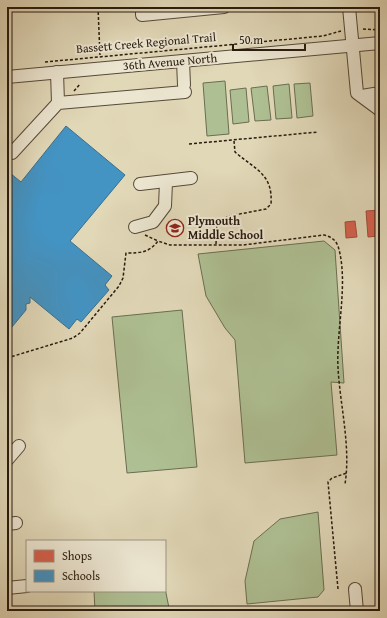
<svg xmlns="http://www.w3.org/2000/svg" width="387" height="618" font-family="'Gentium Book Plus',serif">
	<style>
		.green { fill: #aec093; stroke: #6b6d51 }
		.shops { fill: #d6604d; stroke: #a24b3a }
		.schools { fill: #4393c3; stroke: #3b6f8d }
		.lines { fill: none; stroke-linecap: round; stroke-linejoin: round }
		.minor-casing { stroke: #564a39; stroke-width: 14 }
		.path { stroke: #281a0f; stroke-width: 1.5; stroke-dasharray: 3 2; stroke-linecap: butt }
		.minor { stroke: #ece6d1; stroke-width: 12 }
		.labels { text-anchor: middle; stroke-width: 4; stroke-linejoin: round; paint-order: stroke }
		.street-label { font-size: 12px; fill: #281a0f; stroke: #ece6d1 }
		.poi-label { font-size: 12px; font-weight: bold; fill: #281a0f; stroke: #ece6d1; text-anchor: start }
	</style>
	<rect width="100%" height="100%" fill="#e1d8b8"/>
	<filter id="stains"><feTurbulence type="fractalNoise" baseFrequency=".005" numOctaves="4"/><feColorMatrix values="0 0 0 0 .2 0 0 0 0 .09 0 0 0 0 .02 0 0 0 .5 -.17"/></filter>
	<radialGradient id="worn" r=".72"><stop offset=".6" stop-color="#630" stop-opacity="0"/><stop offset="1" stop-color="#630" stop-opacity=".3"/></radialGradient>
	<g class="green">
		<polygon points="225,81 229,134 207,136 203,83"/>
		<polygon points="310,83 313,116 297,118 294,84"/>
		<polygon points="289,84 292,118 276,119 273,86"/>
		<polygon points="267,86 271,120 255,121 251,88"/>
		<polygon points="246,88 249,122 233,124 230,90"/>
		<polygon points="324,241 335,250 344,383 331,382 337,455 245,463 235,340 225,328 206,296 198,254"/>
		<polygon points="182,310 197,467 127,473 112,317"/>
		<polygon points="318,512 324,590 318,597 247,604 245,581 254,541 280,519"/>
		<polygon points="165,588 169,608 145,611 95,611 94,591 165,591"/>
	</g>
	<g class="shops">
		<polygon points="380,210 380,236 368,237 366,211"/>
		<polygon points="355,221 357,237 346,238 345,222"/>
	</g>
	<polygon class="schools" points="66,126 125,175 70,241 112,276 105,285 109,290 81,322 77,319 69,329 30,297 30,303 26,304 26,310 7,333 7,176 10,173 21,182"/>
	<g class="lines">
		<defs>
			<g id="minor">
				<polyline points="142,7 142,15 224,7"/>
				<polyline points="349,7 357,93 380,110"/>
				<polyline points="183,61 184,85"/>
				<polyline points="57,72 58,103"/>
				<polyline points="7,77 380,43"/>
				<polyline points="362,96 380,93"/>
				<polyline points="7,153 12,153 58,103 185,92"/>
				<polyline points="140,184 191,178"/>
				<polyline points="135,227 153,222 165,206 166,182"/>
				<polyline points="7,460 19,446"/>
				<polyline points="7,524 16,523"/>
				<polyline points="7,588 27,586"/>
				<polyline points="355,589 357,611"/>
			</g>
		</defs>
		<use href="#minor" class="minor-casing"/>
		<g class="path">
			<polyline points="98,7 100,56"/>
			<polyline points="363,29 380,30"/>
			<polyline points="45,62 323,36 341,31"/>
			<polyline points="74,91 80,84"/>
			<polyline points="189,144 318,132"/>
			<polyline points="145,235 158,241"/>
			<path d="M216,244l1,-21 12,-7 37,-7 5,-5c2,-30 -15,-34 -36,-52l-1,-11"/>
			<path d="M7,358l66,-20 7,-5 39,-47 4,-8 3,-25c14,0 23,0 32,-12l12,4h73l81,-10c7,2 11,4 14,11 11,36 -2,84 0,122 2,37 13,79 7,116"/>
			<polyline points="338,589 328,482 332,478 347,473"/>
		</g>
		<use href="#minor" class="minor"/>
	</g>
	<defs>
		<symbol id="school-ring" viewBox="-11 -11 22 22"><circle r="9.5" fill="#ece6d1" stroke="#8f2418" stroke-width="1.5"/><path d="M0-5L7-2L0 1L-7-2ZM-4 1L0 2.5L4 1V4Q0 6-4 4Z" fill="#8f2418"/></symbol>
	</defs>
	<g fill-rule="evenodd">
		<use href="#school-ring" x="165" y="218" width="20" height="20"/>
	</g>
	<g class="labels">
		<g class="street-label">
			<text transform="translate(146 43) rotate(-5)" y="4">Bassett Creek Regional Trail</text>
			<text transform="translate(170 62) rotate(-5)" y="4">36th Avenue North</text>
		</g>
		<g class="poi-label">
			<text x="188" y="225">Plymouth<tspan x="188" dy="14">Middle School</tspan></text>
		</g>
	</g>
	<rect width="387" height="618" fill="none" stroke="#e1d8b8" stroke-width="24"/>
	<rect x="8" y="8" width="371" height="602" fill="none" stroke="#281a0f" stroke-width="2"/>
	<rect x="12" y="12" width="363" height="594" fill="none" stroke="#281a0f"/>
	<rect x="26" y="540" width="140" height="52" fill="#ece6d1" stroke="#9e9483"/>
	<rect x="34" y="550" width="20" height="12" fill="#d6604d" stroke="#9e9483"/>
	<text x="62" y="560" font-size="12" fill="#281a0f">Shops</text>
	<rect x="34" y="570" width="20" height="12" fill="#4393c3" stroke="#9e9483"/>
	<text x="62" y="580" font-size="12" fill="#281a0f">Schools</text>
	<path d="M233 44v6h72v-6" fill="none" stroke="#281a0f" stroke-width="2"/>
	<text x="239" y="44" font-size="12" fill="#281a0f" stroke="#ece6d1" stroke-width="3" paint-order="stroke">50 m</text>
	<rect width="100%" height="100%" filter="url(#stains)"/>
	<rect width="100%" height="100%" fill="url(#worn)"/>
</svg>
